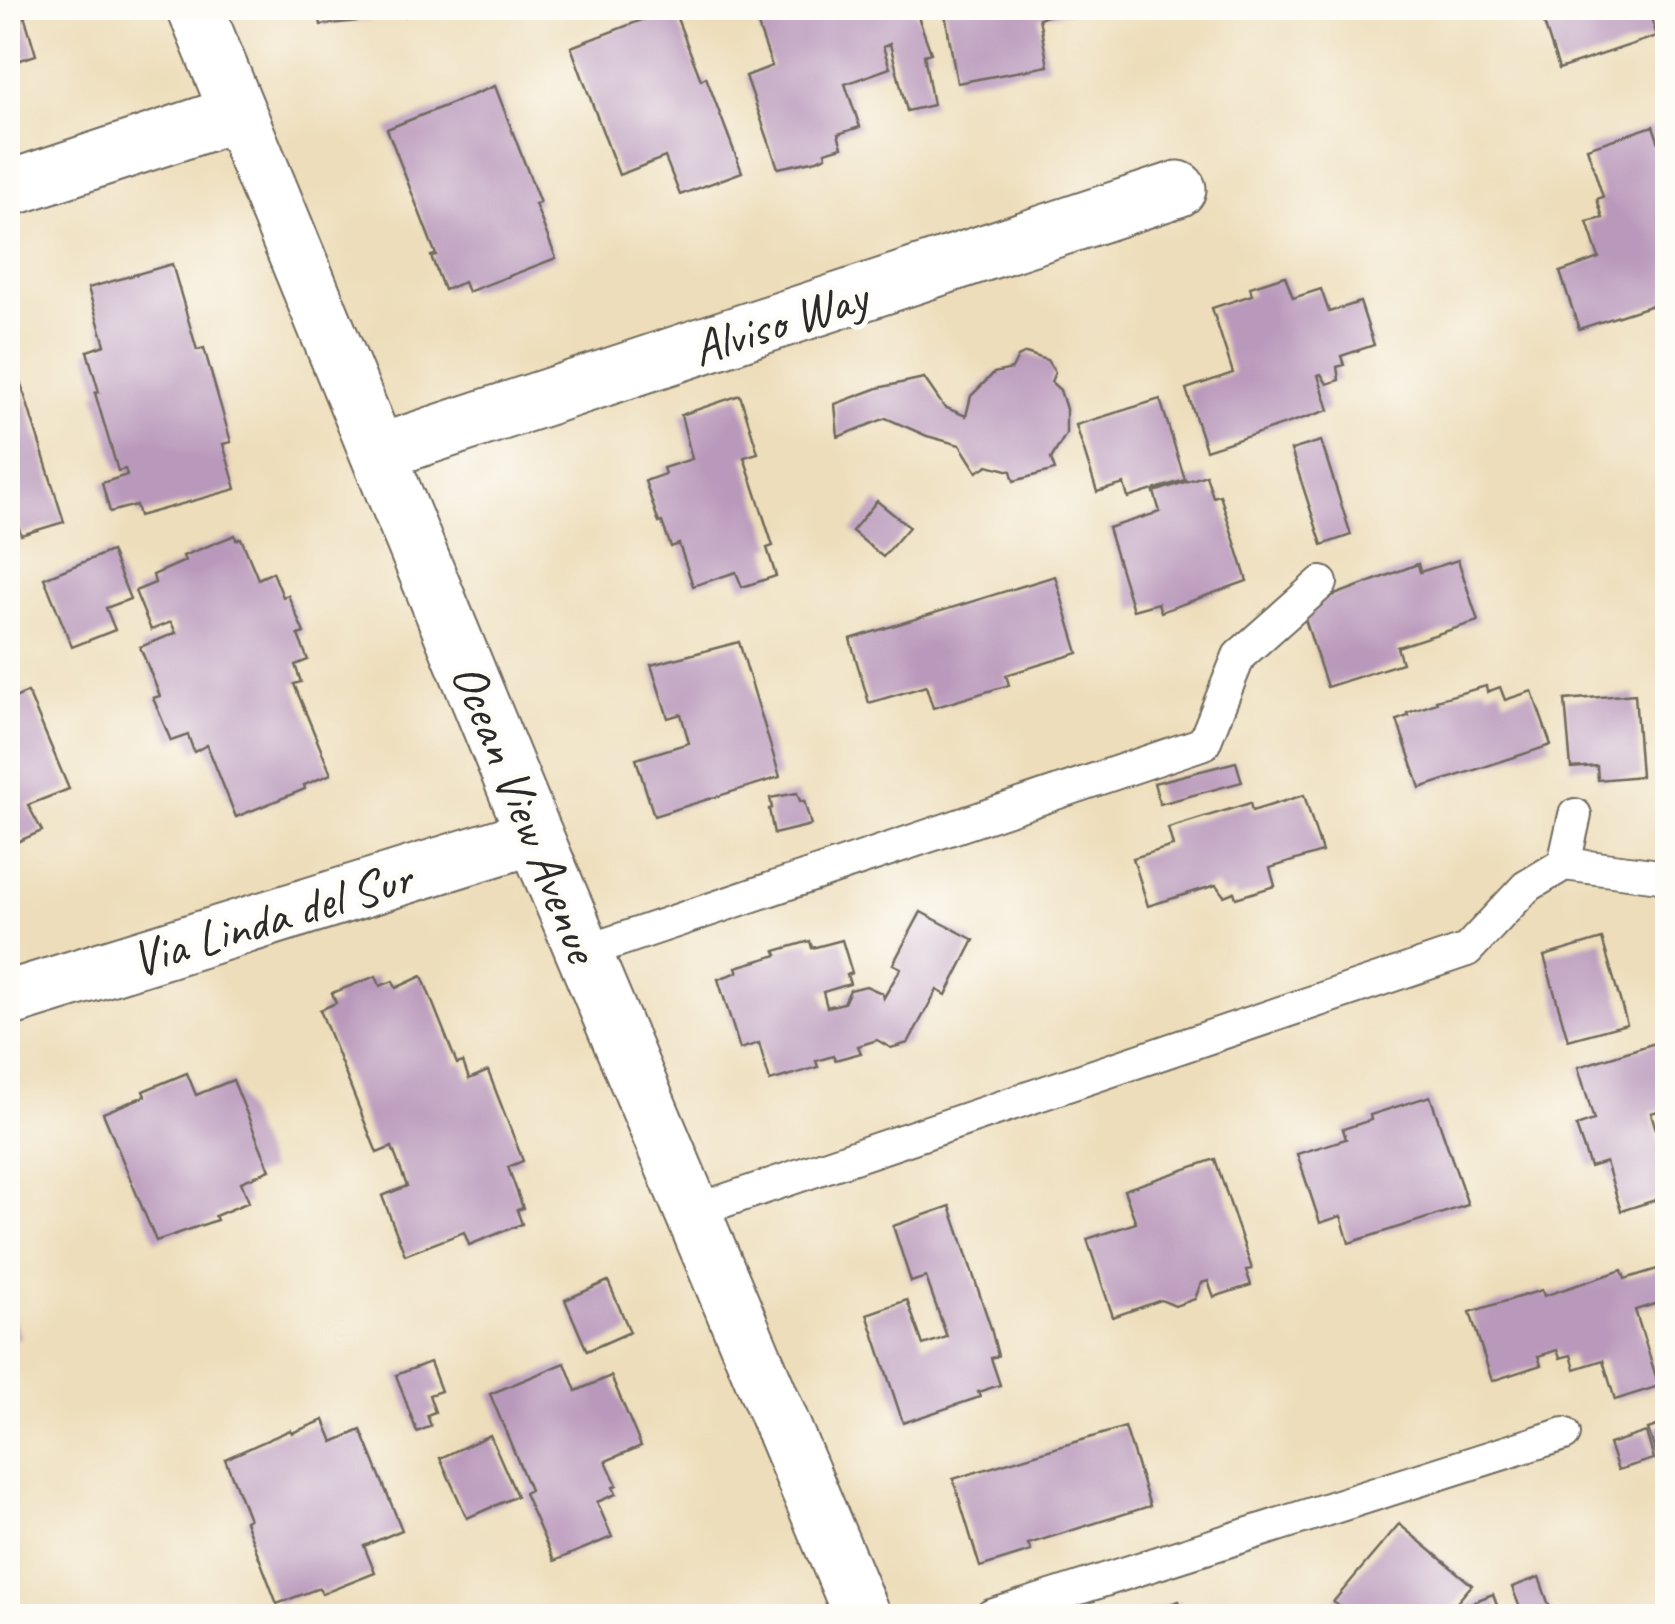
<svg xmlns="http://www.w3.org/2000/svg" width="1675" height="1624" font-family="Caveat,sans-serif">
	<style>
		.building { fill: #b999bb }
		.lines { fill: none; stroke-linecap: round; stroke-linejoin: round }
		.service-casing { stroke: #6f695d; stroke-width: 36 }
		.minor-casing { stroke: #6f695d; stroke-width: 59 }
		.service { stroke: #fff; stroke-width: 32 }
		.minor { stroke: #fff; stroke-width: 55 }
		.labels { text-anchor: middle; stroke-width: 10; stroke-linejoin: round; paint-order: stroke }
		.street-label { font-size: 50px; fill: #2b2b2b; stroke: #fdfcf7 }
	</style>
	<rect width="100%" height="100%" fill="#fdfcf7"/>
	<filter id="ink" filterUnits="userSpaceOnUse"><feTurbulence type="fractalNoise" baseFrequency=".01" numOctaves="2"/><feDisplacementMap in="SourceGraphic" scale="20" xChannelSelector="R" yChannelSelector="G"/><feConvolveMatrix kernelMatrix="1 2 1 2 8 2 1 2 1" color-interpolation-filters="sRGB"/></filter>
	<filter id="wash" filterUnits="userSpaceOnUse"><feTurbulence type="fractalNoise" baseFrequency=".0048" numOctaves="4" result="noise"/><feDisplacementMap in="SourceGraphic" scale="40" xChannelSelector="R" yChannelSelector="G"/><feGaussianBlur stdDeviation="2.25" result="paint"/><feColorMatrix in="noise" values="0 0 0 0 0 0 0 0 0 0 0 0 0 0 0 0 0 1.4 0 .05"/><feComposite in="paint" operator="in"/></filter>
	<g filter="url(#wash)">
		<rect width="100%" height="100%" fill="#edddba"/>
		<g id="blocks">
			<g class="building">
				<polygon points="8,8 22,8 36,55 8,64"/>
				<polygon points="318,8 429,8 406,16 321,25"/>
				<polygon points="673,8 701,80 706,77 742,172 680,195 665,157 619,175 571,47"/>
				<polygon points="752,8 915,8 931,53 924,55 933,105 907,111 890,44 883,47 890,68 845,84 860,127 838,134 842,147 825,152 826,156 817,160 778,168 746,76 772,66"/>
				<polygon points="944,8 1082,8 1082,9 1039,18 1048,66 957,83"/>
				<polygon points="1539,8 1648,8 1657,36 1559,69"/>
				<polygon points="495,86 540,203 535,204 556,258 468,292 464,282 444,290 431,256 436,255 387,129"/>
				<polygon points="1653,126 1668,169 1668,300 1579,329 1560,272 1599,258 1587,222 1603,218 1597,199 1603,197 1587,148"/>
				<polygon points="172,264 197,350 204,348 231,442 223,444 236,489 139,516 136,505 110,512 102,483 127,475 125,469 118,471 95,393 99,392 87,351 105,345 88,288"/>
				<polygon points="1285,276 1293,298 1321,289 1329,312 1360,302 1374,345 1341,356 1344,365 1337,367 1339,380 1327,384 1321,374 1318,375 1329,410 1206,450 1186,389 1233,373 1212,308 1252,295 1250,287"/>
				<polygon points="1026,353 1047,360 1055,372 1051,382 1060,390 1066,409 1066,434 1051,459 1055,470 1014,481 1011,471 988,465 977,472 960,445 927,436 886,418 838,437 835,404 878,388 924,378 944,407 966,416 971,396 994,373 1012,369 1018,357"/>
				<polygon points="19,377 64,522 21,535 8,492 8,380"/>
				<polygon points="740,395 758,453 744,457 773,546 767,548 776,576 742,587 736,572 693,586 679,544 671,547 662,522 659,523 645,481 665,474 663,468 692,459 681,415"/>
				<polygon points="1160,399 1185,480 1128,498 1124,484 1097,492 1076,425"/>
				<polygon points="1321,441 1351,535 1322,545 1291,450"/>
				<polygon points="1206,475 1213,497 1220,495 1247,581 1161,612 1158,603 1133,610 1108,528 1160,512 1154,492"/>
				<polygon points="877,501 909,527 883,557 852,531"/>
				<polygon points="235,535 236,540 241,538 258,579 273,572 283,597 288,595 304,633 298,635 308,660 295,665 301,682 294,684 331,774 304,785 305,789 236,817 207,745 194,752 188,735 171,741 153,698 160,696 140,647 176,633 171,622 151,630 135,591 155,583 153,575 185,561 183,556"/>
				<polygon points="111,551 130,599 106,608 115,630 72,647 44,578"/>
				<polygon points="1458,560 1478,621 1397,647 1402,663 1327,687 1304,616 1321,600 1418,564 1420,572"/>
				<polygon points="1055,576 1078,653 1006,675 1009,685 933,708 926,686 869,703 850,639"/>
				<polygon points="739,642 780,777 654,816 636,759 689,743 681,714 668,718 651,665"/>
				<polygon points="1486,686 1487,692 1500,687 1505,700 1532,691 1551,745 1420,788 1397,720 1408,716 1407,713 1437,703 1436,700"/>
				<polygon points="28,692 69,789 28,805 42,831 8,846 8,701"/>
				<polygon points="1635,694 1641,776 1598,780 1597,766 1571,768 1565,700"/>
				<polygon points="1236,762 1242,782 1160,804 1154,783"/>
				<polygon points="797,793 800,801 804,801 811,825 774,834 769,809 772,808 770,798"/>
				<polygon points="1304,795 1322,852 1270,868 1275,886 1236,898 1234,892 1224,896 1216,885 1148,906 1133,858 1173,846 1168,828 1250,803 1252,811"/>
				<polygon points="921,912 974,940 946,995 937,990 908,1043 891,1048 877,1040 858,1046 861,1053 835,1060 833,1056 816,1061 818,1067 770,1081 759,1043 740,1049 718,979 738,972 736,967 777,955 775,951 810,941 812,948 842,940 852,973 847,975 850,984 823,992 827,1007 844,1003 850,990 866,986 882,993 883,999 901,968 893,964"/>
				<polygon points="1602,939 1627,1024 1568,1040 1544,956"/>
				<polygon points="376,976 380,986 393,981 396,988 422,976 457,1064 463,1062 469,1079 488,1071 523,1161 508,1167 523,1208 517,1210 522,1224 469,1245 464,1232 405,1255 382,1196 407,1186 392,1147 377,1153 320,1010 336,1003 332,993"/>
				<polygon points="1668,1039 1668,1108 1651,1113 1661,1146 1668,1144 1668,1196 1621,1211 1606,1162 1590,1167 1576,1126 1594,1120 1578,1067"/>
				<polygon points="187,1073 196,1095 233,1080 270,1170 241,1182 249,1202 215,1216 217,1220 156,1241 103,1113 145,1096 143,1091"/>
				<polygon points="1430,1096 1468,1205 1349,1243 1341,1216 1320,1223 1297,1154 1346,1139 1343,1129 1371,1120 1370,1115"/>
				<polygon points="1215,1159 1252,1269 1246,1270 1251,1285 1214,1297 1208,1281 1201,1283 1195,1299 1175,1306 1161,1300 1113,1317 1087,1239 1136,1223 1124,1190"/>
				<polygon points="950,1206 990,1325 998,1356 991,1358 1000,1385 978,1392 980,1397 903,1423 867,1314 907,1300 923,1345 947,1337 926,1277 911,1282 893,1226"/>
				<polygon points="1664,1267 1668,1300 1635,1310 1659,1386 1615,1400 1603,1360 1575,1369 1571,1355 1560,1358 1557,1350 1538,1356 1541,1365 1492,1381 1470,1312 1542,1290 1544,1296 1622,1270 1625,1279"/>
				<polygon points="608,1281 630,1332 587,1351 565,1300"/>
				<polygon points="8,1307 20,1337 14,1340 8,1325"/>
				<polygon points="430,1362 441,1391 429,1395 435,1412 427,1415 431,1426 417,1432 396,1375"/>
				<polygon points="565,1363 576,1391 611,1376 641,1446 606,1461 617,1485 613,1487 616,1494 597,1502 612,1537 554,1561 524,1493 530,1490 490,1394"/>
				<polygon points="324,1420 333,1442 361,1430 402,1530 364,1546 375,1573 322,1594 319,1588 277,1604 245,1521 249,1519 225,1459 290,1430 292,1433"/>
				<polygon points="1668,1422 1668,1457 1658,1460 1648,1429"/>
				<polygon points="1125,1427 1150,1506 1028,1544 1031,1551 980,1567 953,1479"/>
				<polygon points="1646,1432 1654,1459 1618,1470 1609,1444"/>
				<polygon points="490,1435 517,1496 467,1518 440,1458"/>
				<polygon points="1399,1524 1472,1585 1445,1616 1351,1616 1333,1602"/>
				<polygon points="1539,1577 1552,1614 1523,1616 1512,1587"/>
				<polygon points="1493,1594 1501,1616 1461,1616 1458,1608"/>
				<polygon points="1179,1601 1185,1616 1134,1616"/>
			</g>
		</g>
	</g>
	<g filter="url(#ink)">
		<use href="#blocks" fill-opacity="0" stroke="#6f695d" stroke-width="2.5"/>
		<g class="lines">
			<defs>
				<g id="service">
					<polyline points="1564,864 1575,815"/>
					<polyline points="584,952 1204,743 1239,656 1321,583"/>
					<polyline points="694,1211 1467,950 1526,887 1564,864 1668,877"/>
					<polyline points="991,1616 1564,1434"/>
				</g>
				<g id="minor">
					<polyline points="195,8 535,836 862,1616"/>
					<polyline points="8,189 238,113"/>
					<polyline points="380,452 1178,189"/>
					<polyline points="8,999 535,836"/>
				</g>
			</defs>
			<use href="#service" class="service-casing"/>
			<use href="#minor" class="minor-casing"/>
			<use href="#service" class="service"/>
			<use href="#minor" class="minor"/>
		</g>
	</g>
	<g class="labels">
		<g class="street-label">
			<text transform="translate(779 321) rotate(-18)" y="18">Alviso Way</text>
			<text transform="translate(527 812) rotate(68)" y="18">Ocean View Avenue</text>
			<text transform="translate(271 917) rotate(-17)" y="18">Via Linda del Sur</text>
		</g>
	</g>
	<rect width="1675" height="1624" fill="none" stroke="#fdfcf7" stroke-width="40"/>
</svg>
